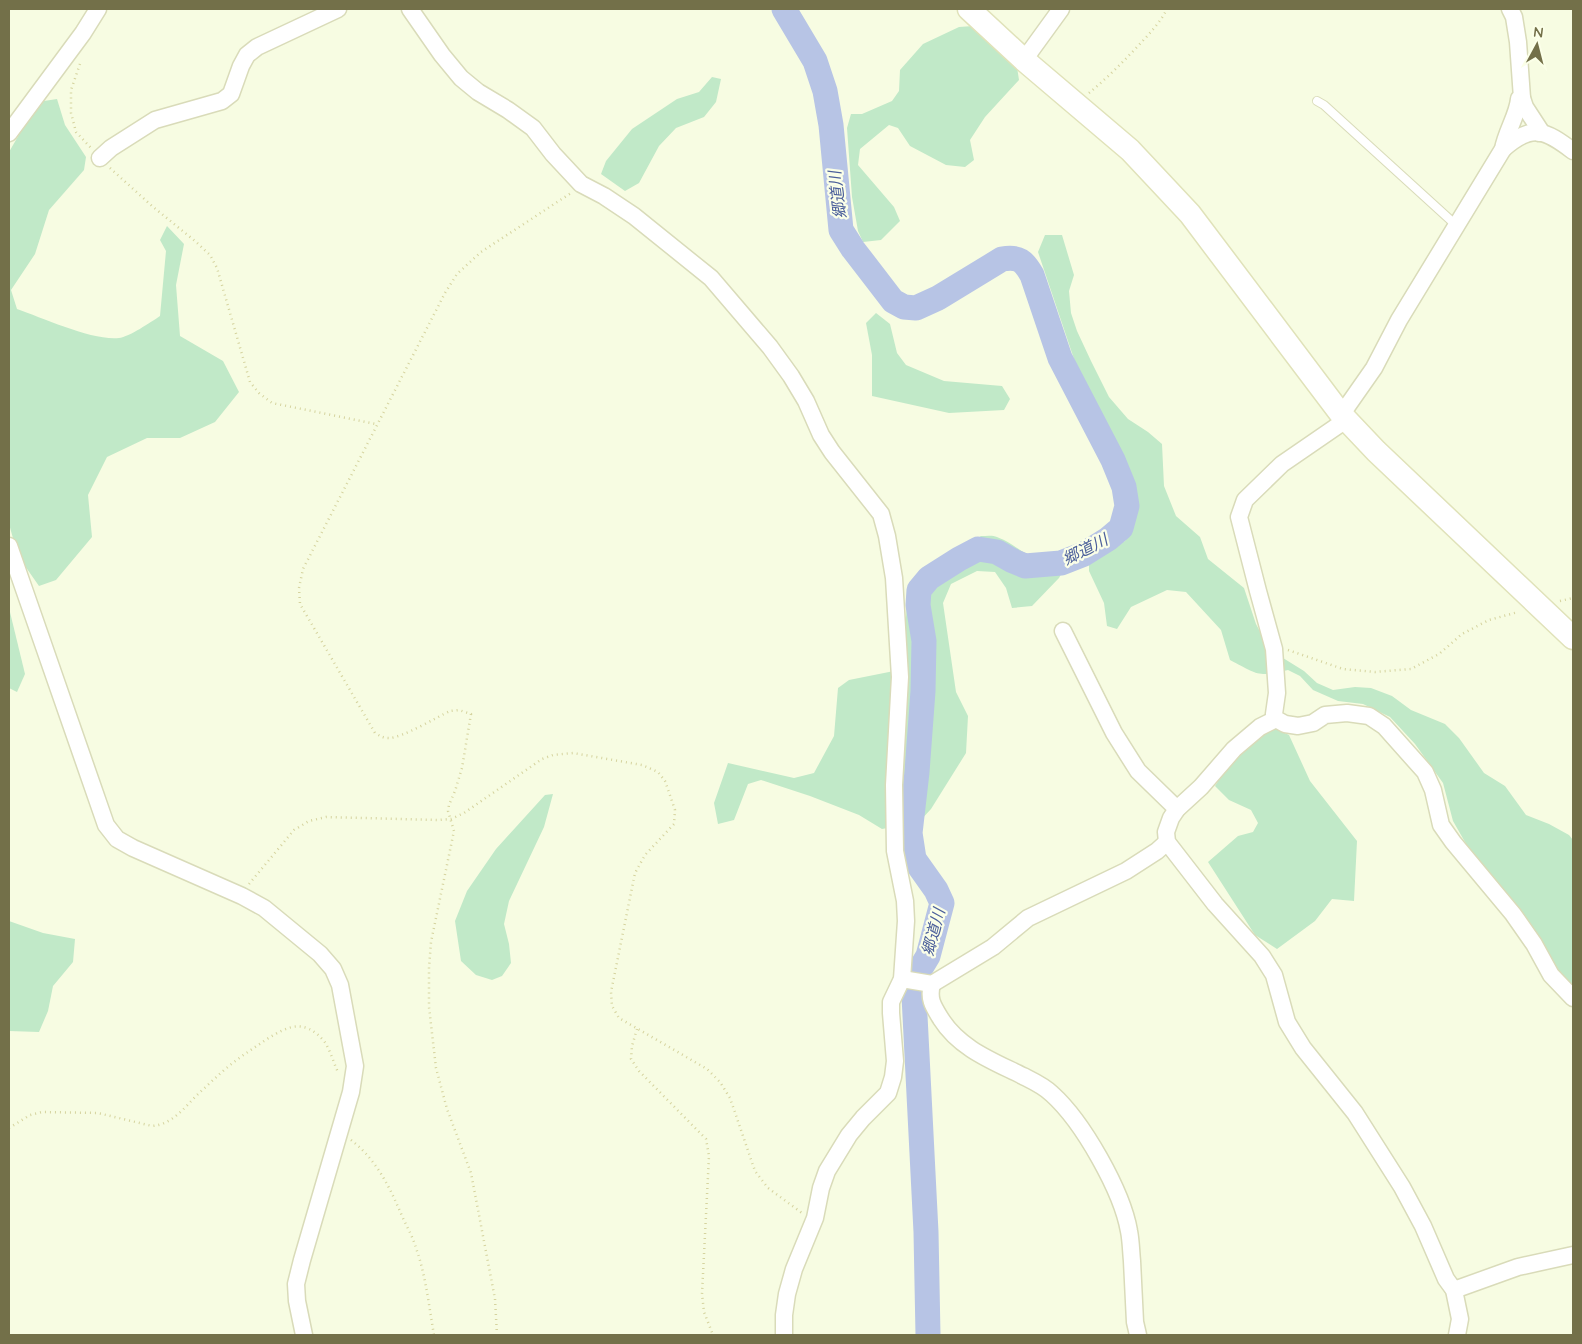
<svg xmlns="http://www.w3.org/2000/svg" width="1582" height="1344" font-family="Quicksand,'Noto Sans JP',sans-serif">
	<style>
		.green { fill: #c1e9c8 }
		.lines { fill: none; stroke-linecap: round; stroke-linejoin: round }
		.river { stroke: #b7c4e5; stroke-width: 25 }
		.lane-casing { stroke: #d9dbb9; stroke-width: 10 }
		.street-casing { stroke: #d9dbb9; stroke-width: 19 }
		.secondary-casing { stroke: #e0e2b9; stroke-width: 25 }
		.path { stroke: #d5d39e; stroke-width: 2.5; stroke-dasharray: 1 4; stroke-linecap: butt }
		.lane { stroke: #fff; stroke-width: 8 }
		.street { stroke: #fff; stroke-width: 16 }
		.secondary { stroke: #fff; stroke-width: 22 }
		.labels { text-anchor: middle; stroke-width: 4.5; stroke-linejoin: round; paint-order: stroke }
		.water-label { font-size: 16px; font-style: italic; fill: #4c609b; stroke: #fbffe8 }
	</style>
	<rect width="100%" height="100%" fill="#f7fce2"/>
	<g class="green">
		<polygon points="973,26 1017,67 1019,80 985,117 970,140 974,160 965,167 946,165 910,146 898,128 889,125 860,149 858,165 894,207 900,221 881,240 863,242 858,231 852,197 847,128 851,114 862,114 892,101 899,91 900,70 923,44 959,27"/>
		<polygon points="712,77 721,79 716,102 704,117 676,128 659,146 639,183 625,191 601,174 606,161 632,129 677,99 699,92"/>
		<path d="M57,99l8,26 21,32 -2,13 -35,40 -14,44 -24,36 6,19c26,9 76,32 102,29 10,-1 32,-16 41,-22l6,-65 -6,-11 7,-14 17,18 -8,41 4,51 43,25 16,31 -24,30 -35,16h-33l-40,19 -19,38 4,42 -36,43 -17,6 -21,-30 -9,-32v-372l15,-26 20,-25z"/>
		<path d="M1045,235h17l12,40 -5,16 2,22 6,18 14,30 18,36 19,22 20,13 14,12 2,42 12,30 24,21 8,22 36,29 12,36 11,21 16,13 21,13 13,12 16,7 22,-3 16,1 21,8 19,14 34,14 14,14 25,35 21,13 21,29 23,9 20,11 4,5v145l-14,-14 -47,-72 -43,-50 -16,-28 -10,-38 -28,-39 -25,-27 -27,-13 -25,-3 -25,-11 -13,-14 -12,-6c-30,8 -31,4 -58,-10l-9,-30 -35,-38 -19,-2 -36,17 -14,22 -10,-3 -3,-23 -15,-32v-12l36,-18 11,-25 -1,-28 -13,-33 -29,-49 -20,-50 -35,-104z"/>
		<polygon points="876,313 890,324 897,353 906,365 944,381 1002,386 1010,399 1004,410 949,413 872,396 872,355 866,323"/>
		<path d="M981,536c5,0 12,-1 16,1 24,9 25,23 55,18l12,14 -5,9 -27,28 -20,2 -6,-20 -11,-16 -18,-1 -26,13 -8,19 13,89 12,24 -2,37 -35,56 -12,13 -37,7 -23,-14 -49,-19 -49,-16 -13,4 -14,36 -16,4 -4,-21 14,-40 66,15 20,-5 20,-37 4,-48 11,-8 45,-9 13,-8 -2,-32 2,-28 21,-34z"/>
		<polygon points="9,608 25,674 17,692 9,688"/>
		<polygon points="1270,726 1289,735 1310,781 1357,841 1354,901 1332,899 1315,921 1277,949 1255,935 1208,862 1238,836 1253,832 1258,823 1251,810 1229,800 1215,786 1241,745"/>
		<polygon points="553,794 544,827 509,901 504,924 509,944 511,963 502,976 492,980 476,975 461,961 455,921 467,891 496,849 545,795"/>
		<polygon points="9,921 43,933 75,939 73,962 53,986 48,1011 39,1032 9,1031"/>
	</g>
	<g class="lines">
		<path class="river" d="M784,9l31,52 10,30 6,34 10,105 12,19 40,52 11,6 12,1 22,-10 64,-39c17,-3 22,2 30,16l28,83 53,102 11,27 3,19 -6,22 -13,11 -24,15 -23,9 -36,3 -12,-5 -16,-9 -19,-3 -19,10 -30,19 -10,12 -1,15 6,36 -1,50 -6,81 -7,61 4,26 22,31 6,13 -14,53 -12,20 -2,20 12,236 2,103"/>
		<defs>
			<polyline id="lane" points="1317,101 1324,105 1457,226"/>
			<g id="street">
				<polyline points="410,9 442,55 461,78 478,92 508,110 533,128 553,154 581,184 604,196 634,216 711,278 770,347 791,376 806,401 821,435 832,452 881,514 887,536 894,578 900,677 894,785 895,851 905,901 906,921 902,979 891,1002 891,1013 895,1061 893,1077 888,1093 863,1118 849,1135 827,1171 821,1188 815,1218 794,1269 787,1294 784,1315 784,1335"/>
				<polyline points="1510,9 1514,17 1518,42 1522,98 1525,107 1540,130 1539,133"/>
				<polyline points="1024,60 1061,9"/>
				<polyline points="9,133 83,33 98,9"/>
				<path d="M1503,149c29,-26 42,-19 70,2"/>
				<polyline points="100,158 111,148 155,120 222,101 231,94 241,66 247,55 257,47 338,9"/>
				<path d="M1340,413l6,-5 28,-40 25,-48 104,-171c3,-17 15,-35 16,-50l3,-1"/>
				<polyline points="1346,420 1282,464 1245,500 1239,517 1258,591 1274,649 1277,693 1274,714 1276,719 1285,724 1298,726 1313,723 1325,715 1347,713 1369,716 1384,726 1425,772 1433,790 1441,825 1453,842 1513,914 1534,944 1551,975 1573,998"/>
				<polyline points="9,546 106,825 117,839 133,848 242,896 264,908 320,954 333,969 340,985 355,1066 351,1092 302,1260 296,1284 297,1301 304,1335"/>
				<polyline points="1063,631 1114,733 1138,771 1177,809"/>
				<polyline points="1276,719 1260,727 1234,749 1201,787 1177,809 1171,818 1166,832 1167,842 1215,904 1262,956 1274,975 1287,1022 1303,1048 1355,1113 1402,1187 1423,1226 1446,1279 1454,1290 1460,1319 1457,1335"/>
				<polyline points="902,979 932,984 993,947 1028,918 1126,871 1157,851 1167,842"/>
				<path d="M932,984c-4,15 1,22 9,35 19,30 52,42 82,57 10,5 21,10 29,18 31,28 70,97 77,137 2,10 2,20 3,30 1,20 2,41 3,61l3,13"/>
				<polyline points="1454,1290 1518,1267 1573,1255"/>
			</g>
			<polyline id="secondary" points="969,9 1024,60 1130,150 1190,214 1340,413 1376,451 1573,638"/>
		</defs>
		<use href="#lane" class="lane-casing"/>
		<use href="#street" class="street-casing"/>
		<use href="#secondary" class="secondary-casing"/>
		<g class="path">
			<polyline points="80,64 71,90 71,113 76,132 91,148"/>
			<path d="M1089,93c17,-14 33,-30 49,-47 11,-12 22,-23 29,-37"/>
			<polyline points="110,168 152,206 195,241 210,255 217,268 250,382 259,393 272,403 376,424"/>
			<polyline points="1560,601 1573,598"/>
			<polyline points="1288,650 1343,669 1375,672 1411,669 1439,654 1462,634 1489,620 1518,612"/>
			<polyline points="249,884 294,830 309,821 326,817 438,820 451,819 464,813 542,759 553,755 573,753 642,765 658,772 665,781 675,810 674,824 645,855 635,873 611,992 612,1006 619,1018 707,1069 720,1082 730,1098 755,1171 768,1188 802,1213"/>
			<polyline points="637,1029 632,1046 631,1059 639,1071 706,1139 709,1156 702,1294 704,1312 713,1335"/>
			<path d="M9,1128l21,-13 12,-3 56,1 54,13c21,-2 32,-18 46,-32 10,-9 20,-19 31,-28 12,-10 25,-18 38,-27 21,-13 37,-21 57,2 6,8 9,21 14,31"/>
			<path d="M351,1140c26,20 39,48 51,76 5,11 11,21 14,32 10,28 13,59 18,87"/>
			<path d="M497,1335l-2,-36 -24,-126 -24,-64 -11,-41 -7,-61v-39l2,-26 23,-111 -6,-20 1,-6 6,-14 7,-23 9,-54 -12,-4 -9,1c-13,6 -48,27 -61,27 -6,0 -9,-2 -14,-5l-75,-129 -1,-16 4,-19 142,-276 12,-19 24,-22 90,-59"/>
		</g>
		<use href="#lane" class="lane"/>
		<use href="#street" class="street"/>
		<use href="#secondary" class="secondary"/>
	</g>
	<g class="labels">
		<g class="water-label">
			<text transform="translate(837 195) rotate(-97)" y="6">郷道川</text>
			<text transform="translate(1085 549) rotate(-27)" y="6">郷道川</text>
			<text transform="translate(933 932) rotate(-75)" y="6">郷道川</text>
		</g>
	</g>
	<rect width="1582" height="1344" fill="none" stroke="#737049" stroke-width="20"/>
	<g transform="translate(1537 45) rotate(7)" stroke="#fbffe8" stroke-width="4" paint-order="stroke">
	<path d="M0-4L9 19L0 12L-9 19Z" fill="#737049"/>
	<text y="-8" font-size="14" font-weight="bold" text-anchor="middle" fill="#737049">N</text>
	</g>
</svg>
